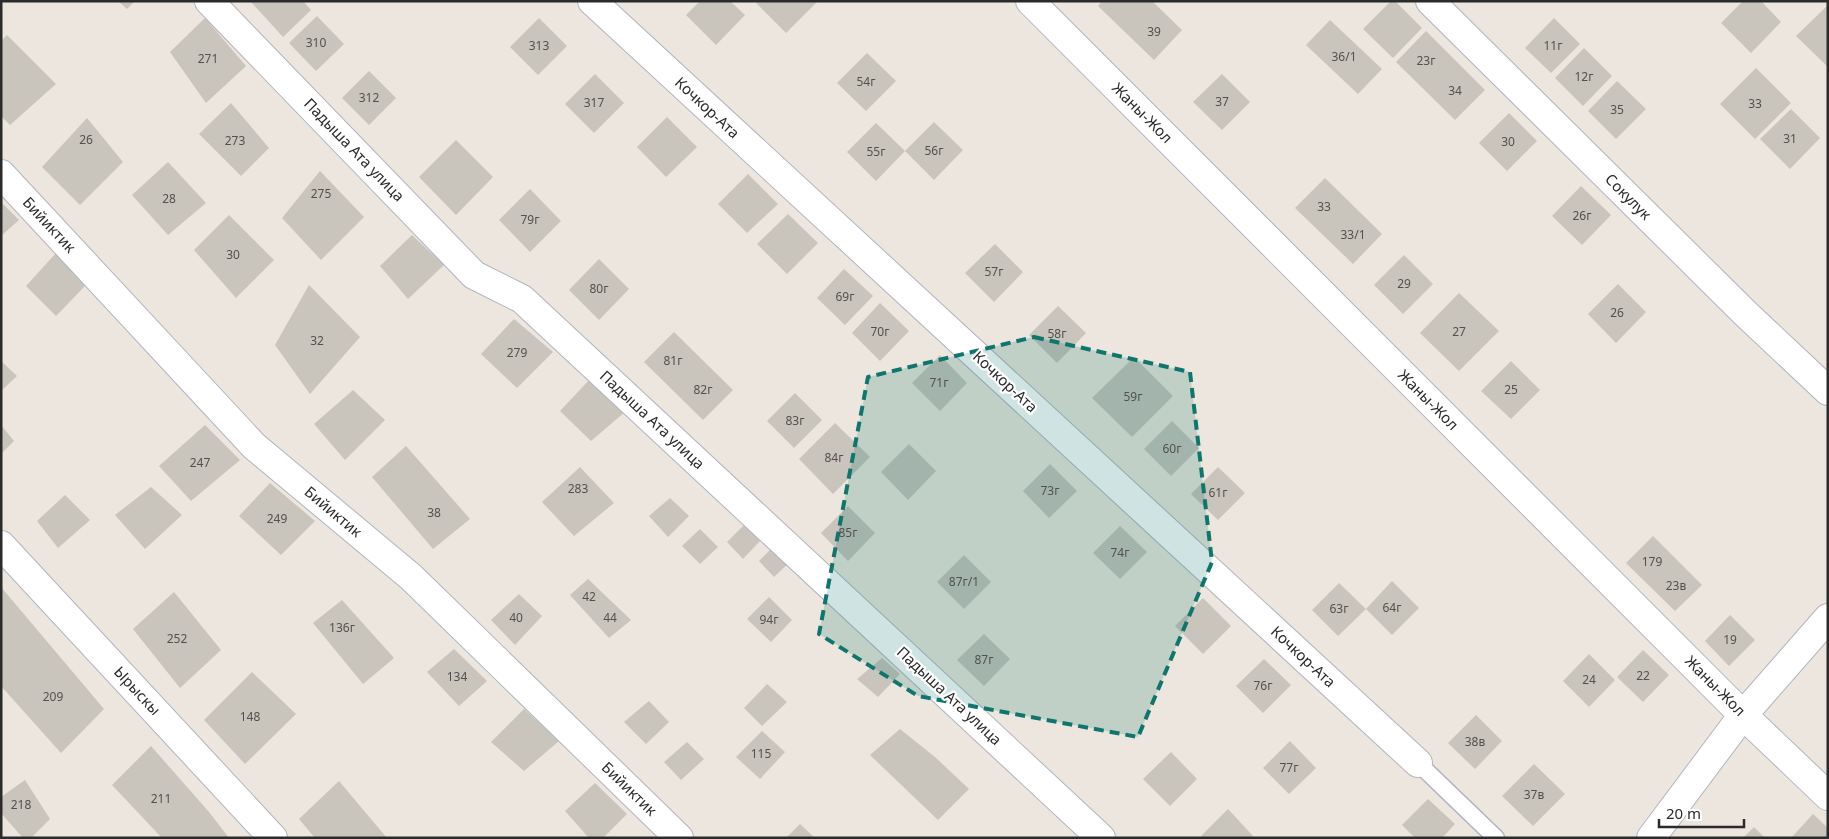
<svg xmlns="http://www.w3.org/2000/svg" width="1829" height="839" font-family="'Noto Sans',sans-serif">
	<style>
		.building { fill: #c9c4bc }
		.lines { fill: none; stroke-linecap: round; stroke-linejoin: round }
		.service-casing { stroke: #b1b4bf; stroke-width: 19 }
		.minor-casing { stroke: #b1b4bf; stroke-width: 30 }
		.service { stroke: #fff; stroke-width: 16 }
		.minor { stroke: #fff; stroke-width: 28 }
		.marked { fill: #0f766e; fill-opacity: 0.2; stroke: #0f766e; stroke-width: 4; stroke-dasharray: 10 6; stroke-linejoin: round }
		.labels { text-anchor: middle; stroke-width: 4.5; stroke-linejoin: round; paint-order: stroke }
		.number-label { font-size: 12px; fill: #52514f }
		.street-label { font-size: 15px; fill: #2b2b2b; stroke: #fff }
	</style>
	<rect width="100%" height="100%" fill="#ede6de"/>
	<g class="building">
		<polygon points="118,1 135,1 127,9"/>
		<polygon points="250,1 303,1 311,10 283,37"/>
		<polygon points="700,1 730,1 745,15 716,45 686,15"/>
		<polygon points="758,1 816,1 817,2 786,33 756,3"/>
		<polygon points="1102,1 1152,1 1182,30 1154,60 1098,6"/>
		<polygon points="1391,1 1395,1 1422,28 1393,58 1363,29"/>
		<polygon points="1743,1 1761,1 1781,22 1751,53 1721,23"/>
		<polygon points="1827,6 1828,7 1828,67 1796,36"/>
		<polygon points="317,16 344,44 316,71 289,43"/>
		<polygon points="205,18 246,66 206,103 170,52"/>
		<polygon points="539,18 567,46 538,75 510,47"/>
		<polygon points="1554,18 1580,44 1551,73 1525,48"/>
		<polygon points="1330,20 1382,69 1358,94 1306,45"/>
		<polygon points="1426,31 1485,90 1455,120 1396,62"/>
		<polygon points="7,35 56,84 10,125 1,116 1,41"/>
		<polygon points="1584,48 1612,76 1583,106 1555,78"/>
		<polygon points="867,53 896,81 866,111 837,83"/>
		<polygon points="1756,68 1791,103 1755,139 1720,104"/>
		<polygon points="369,71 396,98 369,125 342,98"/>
		<polygon points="595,74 624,103 594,133 565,104"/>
		<polygon points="1222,74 1250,102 1222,130 1193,102"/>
		<polygon points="1617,81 1646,109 1616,139 1588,111"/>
		<polygon points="231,103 269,148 241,176 199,134"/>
		<polygon points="1791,109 1820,138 1790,169 1760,139"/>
		<polygon points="1509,113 1537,141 1507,171 1479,143"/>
		<polygon points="667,117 697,147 666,177 637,147"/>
		<polygon points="87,118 123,162 80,205 42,167"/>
		<polygon points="934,122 963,150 934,180 905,151 876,181 847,152 876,123 905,151"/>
		<polygon points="456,140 493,177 456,215 419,177"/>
		<polygon points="168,162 206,203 168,235 132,195"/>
		<polygon points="320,171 364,217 321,260 282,218"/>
		<polygon points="748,174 778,204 747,233 718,204"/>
		<polygon points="1325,178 1382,234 1353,264 1295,208"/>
		<polygon points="1581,186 1611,215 1582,245 1552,216"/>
		<polygon points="530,189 561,221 530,252 499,220"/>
		<polygon points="1,202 19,220 1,236"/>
		<polygon points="788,214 818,243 787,274 757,244"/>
		<polygon points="229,215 274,260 236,298 194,250"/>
		<polygon points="412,235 444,265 408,299 380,266"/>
		<polygon points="995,244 1023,272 994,302 965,273"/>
		<polygon points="56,253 85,286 56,316 26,286"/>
		<polygon points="1404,255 1433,284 1403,314 1374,285"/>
		<polygon points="599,259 629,289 599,320 569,290"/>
		<polygon points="844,269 873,296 845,325 817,298"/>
		<polygon points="1618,284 1646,312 1616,343 1588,314"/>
		<polygon points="309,285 360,337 310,394 275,345"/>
		<polygon points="1459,293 1499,331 1459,371 1420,333"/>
		<polygon points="880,303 909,331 880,361 852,333"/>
		<polygon points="1058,306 1086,333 1057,363 1029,335"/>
		<polygon points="514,319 553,352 517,388 481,354"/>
		<polygon points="674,332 733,390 703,420 644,362"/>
		<polygon points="940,355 967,383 940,411 912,383"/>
		<polygon points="1134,357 1173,396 1132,437 1092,398"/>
		<polygon points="1,361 17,376 1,391"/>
		<polygon points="1511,361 1540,390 1511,419 1481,391"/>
		<polygon points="592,377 626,411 591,441 560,411"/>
		<polygon points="353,390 385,420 345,460 314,424"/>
		<polygon points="795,393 822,420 794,448 767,421"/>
		<polygon points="1172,421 1199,448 1171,476 1144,449"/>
		<polygon points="835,423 870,457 833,494 799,459"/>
		<polygon points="1,425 14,441 1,454"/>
		<polygon points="205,425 240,460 191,501 159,466"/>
		<polygon points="909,444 936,471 908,500 881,472"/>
		<polygon points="406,446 470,519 433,549 372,477"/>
		<polygon points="1050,464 1077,491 1049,518 1023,491"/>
		<polygon points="580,467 614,503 574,536 542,502"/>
		<polygon points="1218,467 1245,493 1218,520 1191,494"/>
		<polygon points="270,483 315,521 281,555 239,516"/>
		<polygon points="151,487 182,515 145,549 115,515"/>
		<polygon points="65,495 90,520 58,548 37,521"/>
		<polygon points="670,498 689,516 668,537 649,516"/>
		<polygon points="848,506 875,533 848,561 821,533"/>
		<polygon points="744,525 760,541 743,559 727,542"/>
		<polygon points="1120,526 1147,552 1120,579 1093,553"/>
		<polygon points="700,529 718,547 700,564 682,546"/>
		<polygon points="1653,536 1702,585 1675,611 1626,563"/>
		<polygon points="775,545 791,561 774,577 759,561"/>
		<polygon points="964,555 991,582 964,609 937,582"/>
		<polygon points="588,579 631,620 609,638 570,595"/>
		<polygon points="1392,581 1419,608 1392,635 1366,609 1338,636 1312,610 1339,583 1366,609"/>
		<polygon points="1,587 104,709 61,753 1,686"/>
		<polygon points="174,592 221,650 180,688 133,629"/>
		<polygon points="519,594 542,616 515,645 491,620"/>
		<polygon points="769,597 792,620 771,642 747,619"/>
		<polygon points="1203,598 1231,626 1203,654 1175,626"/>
		<polygon points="342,600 394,658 363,684 313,623"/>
		<polygon points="1730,615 1755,640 1729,666 1705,641"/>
		<polygon points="984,634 1010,659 984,686 957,660"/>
		<polygon points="454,649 487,681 459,706 427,672"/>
		<polygon points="1643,650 1669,675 1643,702 1617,677"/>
		<polygon points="1589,654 1615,680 1589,707 1563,681"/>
		<polygon points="882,658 900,674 878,697 857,679"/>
		<polygon points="1264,659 1291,685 1263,713 1236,686"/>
		<polygon points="252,672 296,714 245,764 204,720"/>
		<polygon points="767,684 787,702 762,726 744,708"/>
		<polygon points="649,701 669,722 646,744 624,722"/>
		<polygon points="524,709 559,741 524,771 491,742"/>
		<polygon points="1476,715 1502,741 1475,769 1448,743"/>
		<polygon points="900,729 935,757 969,789 938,820 870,755"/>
		<polygon points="762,731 785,752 760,779 736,757"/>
		<polygon points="1290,741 1316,768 1289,794 1263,768"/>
		<polygon points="687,742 704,759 681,780 664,762"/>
		<polygon points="151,746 209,812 229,838 162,838 112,785"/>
		<polygon points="1171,752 1197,779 1170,806 1143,779"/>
		<polygon points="1534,764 1565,794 1533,826 1502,796"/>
		<polygon points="25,780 50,819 31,838 23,838 1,813 1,797"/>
		<polygon points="339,781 387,838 315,838 299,819"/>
		<polygon points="595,783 627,814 603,838 589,838 565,811"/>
		<polygon points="1428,799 1455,824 1442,838 1415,838 1402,825"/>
		<polygon points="1228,809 1253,836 1251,838 1203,838 1201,836"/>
		<polygon points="1813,814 1828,828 1828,838 1791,838"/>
		<polygon points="800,824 815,838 786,838"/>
		<polygon points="1754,827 1765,838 1743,838"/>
	</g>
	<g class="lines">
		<defs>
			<polyline id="service" points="1418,763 1496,838"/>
			<g id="minor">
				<polyline points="209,1 474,275 522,299 1101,838"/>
				<polyline points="592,1 1418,763"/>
				<polyline points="1030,1 1743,715 1828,796"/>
				<polyline points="1430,1 1746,314 1828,391"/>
				<polyline points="1,174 254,446 411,577 679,838"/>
				<polyline points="1,545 273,838"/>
				<polyline points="1651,838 1743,715 1828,618"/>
			</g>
		</defs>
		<use href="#service" class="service-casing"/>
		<use href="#minor" class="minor-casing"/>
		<use href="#service" class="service"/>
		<use href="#minor" class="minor"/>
	</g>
	<path class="marked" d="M1034,337l156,35 22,190 -74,175 -220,-41 -99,-62 49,-257z"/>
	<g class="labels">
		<g class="number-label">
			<text x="1154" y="36">39</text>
			<text x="316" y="47">310</text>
			<text x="539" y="50">313</text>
			<text x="1553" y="50">11г</text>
			<text x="1344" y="61">36/1</text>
			<text x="208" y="63">271</text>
			<text x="1426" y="65">23г</text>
			<text x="1584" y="81">12г</text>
			<text x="866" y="86">54г</text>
			<text x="1455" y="95">34</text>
			<text x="369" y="102">312</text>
			<text x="1222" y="106">37</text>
			<text x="594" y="107">317</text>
			<text x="1755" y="108">33</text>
			<text x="1617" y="114">35</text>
			<text x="1790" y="143">31</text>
			<text x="86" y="144">26</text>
			<text x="235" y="145">273</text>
			<text x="1508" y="146">30</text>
			<text x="934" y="155">56г</text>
			<text x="876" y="156">55г</text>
			<text x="321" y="198">275</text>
			<text x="169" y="203">28</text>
			<text x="1324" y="211">33</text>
			<text x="1582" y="220">26г</text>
			<text x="530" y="224">79г</text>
			<text x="1353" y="239">33/1</text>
			<text x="233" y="259">30</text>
			<text x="994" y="276">57г</text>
			<text x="1404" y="288">29</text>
			<text x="599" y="293">80г</text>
			<text x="845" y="301">69г</text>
			<text x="1617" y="317">26</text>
			<text x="880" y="336">70г</text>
			<text x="1459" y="336">27</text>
			<text x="1057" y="338">58г</text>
			<text x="317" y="345">32</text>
			<text x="517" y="357">279</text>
			<text x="673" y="365">81г</text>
			<text x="939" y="387">71г</text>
			<text x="703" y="394">82г</text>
			<text x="1511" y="394">25</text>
			<text x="1133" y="401">59г</text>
			<text x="795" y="425">83г</text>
			<text x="1172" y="453">60г</text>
			<text x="834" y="462">84г</text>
			<text x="200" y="467">247</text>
			<text x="578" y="493">283</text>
			<text x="1050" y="495">73г</text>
			<text x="1218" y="497">61г</text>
			<text x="434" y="517">38</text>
			<text x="277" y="523">249</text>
			<text x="848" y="537">85г</text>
			<text x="1120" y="557">74г</text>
			<text x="1652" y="566">179</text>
			<text x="964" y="586">87г/1</text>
			<text x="1676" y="590">23в</text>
			<text x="589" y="601">42</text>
			<text x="1392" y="612">64г</text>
			<text x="1339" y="613">63г</text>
			<text x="516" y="622">40</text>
			<text x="610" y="622">44</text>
			<text x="769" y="624">94г</text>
			<text x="342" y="632">136г</text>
			<text x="177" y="643">252</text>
			<text x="1730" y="644">19</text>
			<text x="984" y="664">87г</text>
			<text x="1643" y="680">22</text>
			<text x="457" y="681">134</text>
			<text x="1589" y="684">24</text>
			<text x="1263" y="690">76г</text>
			<text x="53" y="701">209</text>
			<text x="250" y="721">148</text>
			<text x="1475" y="746">38в</text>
			<text x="761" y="758">115</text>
			<text x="1289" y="772">77г</text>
			<text x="1534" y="799">37в</text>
			<text x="161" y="803">211</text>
			<text x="21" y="809">218</text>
		</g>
		<g class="street-label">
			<text transform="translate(707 108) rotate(43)" y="5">Кочкор-Ата</text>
			<text transform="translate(1142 113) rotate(45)" y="5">Жаны-Жол</text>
			<text transform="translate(354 150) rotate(46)" y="5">Падыша Ата улица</text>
			<text transform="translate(1628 197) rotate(45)" y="5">Сокулук</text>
			<text transform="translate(49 225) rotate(47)" y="5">Бийиктик</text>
			<text transform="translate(1005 382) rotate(43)" y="5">Кочкор-Ата</text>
			<text transform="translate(1428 400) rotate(45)" y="5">Жаны-Жол</text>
			<text transform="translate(652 420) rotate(43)" y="5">Падыша Ата улица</text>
			<text transform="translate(333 512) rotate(40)" y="5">Бийиктик</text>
			<text transform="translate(1303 657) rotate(43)" y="5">Кочкор-Ата</text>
			<text transform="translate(1715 686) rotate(45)" y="5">Жаны-Жол</text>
			<text transform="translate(137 691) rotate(47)" y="5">Ырыскы</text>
			<text transform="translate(949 696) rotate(43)" y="5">Падыша Ата улица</text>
			<text transform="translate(629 789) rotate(44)" y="5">Бийиктик</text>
		</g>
	</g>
	<rect width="1829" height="839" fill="none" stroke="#2b2b2b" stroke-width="5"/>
	<path d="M1659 819v8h85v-8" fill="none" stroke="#2b2b2b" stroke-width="2.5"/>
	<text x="1666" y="819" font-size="15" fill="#2b2b2b" stroke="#ffffff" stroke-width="4" paint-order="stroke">20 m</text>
</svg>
